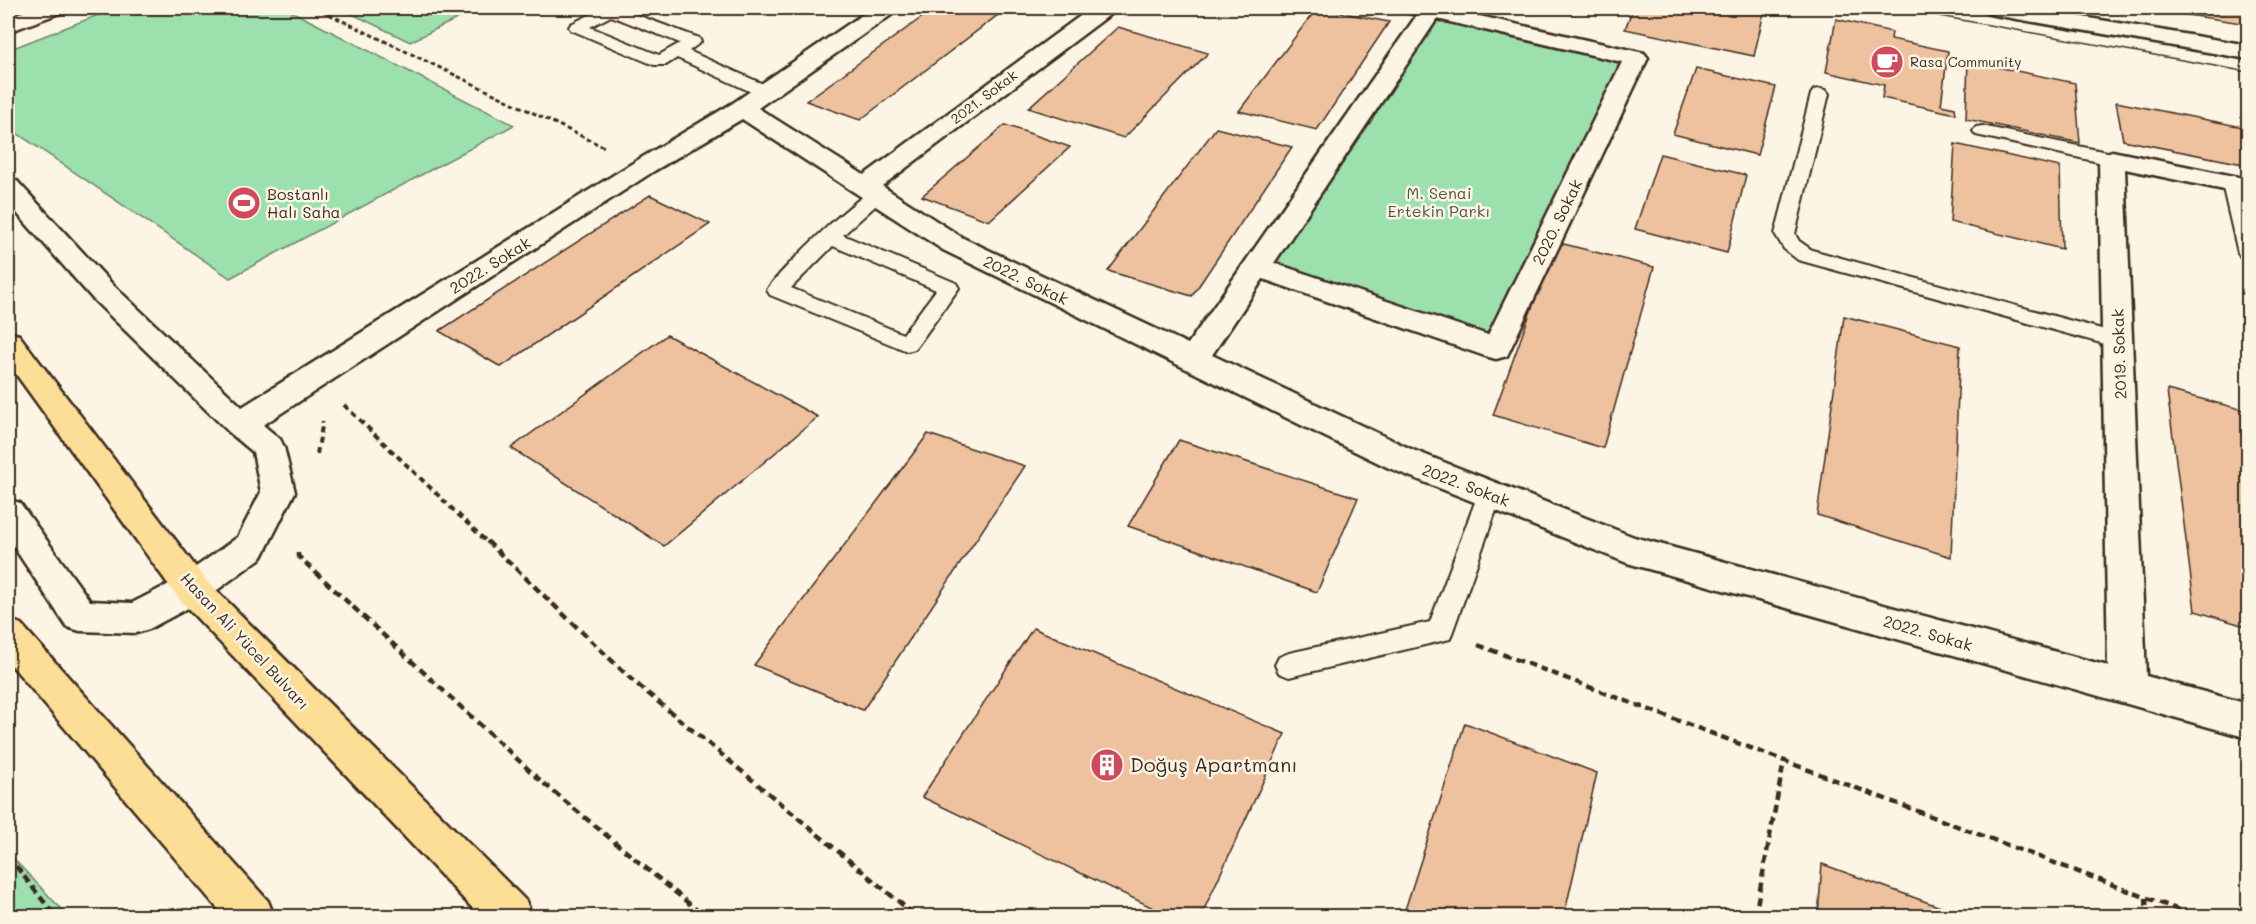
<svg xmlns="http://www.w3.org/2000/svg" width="2256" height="924" font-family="Mali,sans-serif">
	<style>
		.green { fill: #9be0ad; stroke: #6b8566; stroke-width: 1.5 }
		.building { fill: #eec29e; stroke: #3b2a1e; stroke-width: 1.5 }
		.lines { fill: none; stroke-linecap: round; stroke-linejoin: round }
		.lane-casing { stroke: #3b2a1e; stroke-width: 4 }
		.street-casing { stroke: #3b2a1e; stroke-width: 5 }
		.primary-casing { stroke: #3b2a1e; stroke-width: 5 }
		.path-far2 { stroke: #3b2a1e; stroke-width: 3; stroke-dasharray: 4.5 3; stroke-linecap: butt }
		.path-far1 { stroke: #3b2a1e; stroke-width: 4; stroke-dasharray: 6 4.5; stroke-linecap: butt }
		.path { stroke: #3b2a1e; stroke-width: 4.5; stroke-dasharray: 8 5; stroke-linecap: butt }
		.lane { fill: #fcf5e5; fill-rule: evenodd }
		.street { fill: #fcf5e5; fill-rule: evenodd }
		.primary { fill: #fcde96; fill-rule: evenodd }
		.tram { stroke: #3b2a1e; stroke-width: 1.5 }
		.labels { text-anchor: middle; stroke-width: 5; stroke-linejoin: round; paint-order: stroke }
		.far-poi-label { font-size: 14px; fill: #3b2a1e; stroke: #fcf5e5; text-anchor: start }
		.far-street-label { font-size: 14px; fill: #3b2a1e; stroke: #fcf5e5 }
		.park-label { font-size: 16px; fill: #535842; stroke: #fcf5e5 }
		.poi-label { font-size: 16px; fill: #3b2a1e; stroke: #fcf5e5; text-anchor: start }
		.street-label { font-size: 16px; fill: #3b2a1e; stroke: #fcf5e5 }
		.near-poi-label { font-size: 20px; fill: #3b2a1e; stroke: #fcf5e5; text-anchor: start }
	</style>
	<rect width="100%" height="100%" fill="#fcf5e5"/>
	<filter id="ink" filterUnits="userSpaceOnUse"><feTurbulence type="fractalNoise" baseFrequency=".0167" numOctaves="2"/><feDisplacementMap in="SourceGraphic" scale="12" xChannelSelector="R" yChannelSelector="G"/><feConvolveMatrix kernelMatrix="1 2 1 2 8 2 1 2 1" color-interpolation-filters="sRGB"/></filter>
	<g filter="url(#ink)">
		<g class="green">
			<polygon points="116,8 285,8 514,125 230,278 8,127 8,50"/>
			<polygon points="340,8 479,8 410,42"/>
			<polygon points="1431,11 1636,58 1496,349 1256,267"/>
			<polygon points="8,853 68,916 8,916"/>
		</g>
		<g class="building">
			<polygon points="935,8 990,8 1003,11 860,120 806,101"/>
			<polygon points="1317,8 1389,22 1317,130 1239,111"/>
			<polygon points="1633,8 1765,8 1754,56 1625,29"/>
			<polygon points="2140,8 2248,8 2248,24"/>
			<polygon points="1836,19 1892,32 1891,39 1948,51 1941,105 1955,108 1956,114 1882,98 1884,85 1826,72"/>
			<polygon points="1118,27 1208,53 1124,138 1028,108"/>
			<polygon points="1968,61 2075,83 2080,143 1966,119"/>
			<polygon points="1696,69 1776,87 1757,155 1673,134"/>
			<polygon points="2116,102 2248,128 2248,165 2123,140"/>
			<polygon points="1005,125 1070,147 989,221 922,196"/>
			<polygon points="1216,128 1292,147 1192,296 1108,271"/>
			<polygon points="1955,144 2060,167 2062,249 1950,222"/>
			<polygon points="1660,154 1746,175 1727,253 1635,229"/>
			<polygon points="650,195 710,224 501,367 439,331"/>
			<polygon points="1556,242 1654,267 1603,448 1493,415"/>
			<polygon points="1844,316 1960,346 1951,557 1817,515"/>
			<polygon points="667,335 818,417 664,546 511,448"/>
			<polygon points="2167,390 2248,411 2248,627 2195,611"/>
			<polygon points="928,434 1025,466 863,710 754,665"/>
			<polygon points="1179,440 1358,498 1317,592 1128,526"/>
			<polygon points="1033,628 1285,734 1201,916 1170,916 922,797"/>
			<polygon points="1465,723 1597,773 1564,916 1403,916"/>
			<polygon points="1822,864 1965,916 1818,916"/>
		</g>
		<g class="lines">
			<defs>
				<g id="lane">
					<path d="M603,8h15l81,30 2,4 -12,9 83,37 3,4 -3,4h-12l-83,-38 -11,7h-12l-83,-35 -2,-3 2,-3zM611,16l69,27 -21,12 -69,-28z"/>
					<polygon points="1820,89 1826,90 1829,94 1795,234 1799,241 1812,250 2127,336 2130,341 2127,346 2119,348 1798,260 1784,249 1775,234 1811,94 1814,90"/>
					<polygon points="1982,126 2112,153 2119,155 2121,159 2119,163 2112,165 1976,135 1973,131 1976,127"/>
					<polygon points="2232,178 2239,180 2242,184 2248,213 2248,259 2241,258 2238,253 2222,184 2225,180"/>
					<path d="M876,189l7,2 3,4 -3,4 -40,36 113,48 3,5 -44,61 -8,2 -137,-56 -3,-5c11,-18 91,-96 109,-101zM833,246l103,44 -33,44 -112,-46z"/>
					<polygon points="1490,485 1499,487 1502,494 1450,639 1289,677 1279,673 1275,665 1279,657 1289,653 1430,622 1478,494 1481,487"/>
				</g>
				<g id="street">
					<polygon points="33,8 63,8 60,13 8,32 8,17"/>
					<path d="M872,8h25l-3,5 -136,95 106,67 227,-167h24l-3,5 -230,173 81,52 225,106 229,-329 -8,-2 -3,-5h38l200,45 4,5 -141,298 -11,3 -11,-3 -222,-77 -51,76 201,95 221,87 474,129 -9,-507 4,-5 9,-3 136,28v16l-123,-26 21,507 102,28v34l-621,-175 -238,-95 -446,-218 -201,-131 -88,52 -391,254 17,14 4,8 11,45 -33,65 -57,42 -56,30 -13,4 -56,-2 -13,-4 -59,-89v-39l12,4 70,98 42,2 47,-24 59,-42 23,-45 -8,-40 -24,-20 -136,-133 -85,-96v-24l9,2 96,104 129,122 394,-246 97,-58zM1437,19l185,43 -134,273 -214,-72z"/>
					<polygon points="1983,8 2030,8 2248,45 2248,59 1994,15 1986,13"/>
				</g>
				<g id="primary">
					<polygon points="8,332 19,335 205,579 526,901 532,916 480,916 179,599 8,363"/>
					<polygon points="8,619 21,624 268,901 274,916 224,916 8,661"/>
				</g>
			</defs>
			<use href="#lane" class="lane-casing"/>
			<use href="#street" class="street-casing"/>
			<use href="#primary" class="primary-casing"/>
			<polyline class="path-far2" points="316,8 604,147"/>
			<g class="path-far1">
				<polyline points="344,405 488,543"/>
				<polyline points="317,454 323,421"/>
			</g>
			<g class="path">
				<polyline points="487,541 632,680 916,916"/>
				<polyline points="298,553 298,556 542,782 704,916"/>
				<polyline points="1478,645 2195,916"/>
				<polyline points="8,856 55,916"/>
				<polyline points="2146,898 2147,916"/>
				<polyline points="1755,916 1784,761"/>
			</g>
			<use href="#lane" class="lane"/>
			<use href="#street" class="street"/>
			<use href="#primary" class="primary"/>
			<polyline class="tram" points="1895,8 2248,72"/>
		</g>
	</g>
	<defs>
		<symbol id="cafe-disc" viewBox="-11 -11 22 22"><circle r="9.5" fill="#d1495b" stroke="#fcf5e5"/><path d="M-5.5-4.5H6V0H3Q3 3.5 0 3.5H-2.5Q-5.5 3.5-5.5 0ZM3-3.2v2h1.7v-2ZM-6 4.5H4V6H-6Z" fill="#fff"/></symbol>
		<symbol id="stadium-disc" viewBox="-11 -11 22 22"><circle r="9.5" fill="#d1495b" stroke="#fcf5e5"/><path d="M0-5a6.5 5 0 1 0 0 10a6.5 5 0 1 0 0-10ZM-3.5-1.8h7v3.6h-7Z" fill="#fff"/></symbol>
		<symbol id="building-disc" viewBox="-11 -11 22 22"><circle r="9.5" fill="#d1495b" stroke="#fcf5e5"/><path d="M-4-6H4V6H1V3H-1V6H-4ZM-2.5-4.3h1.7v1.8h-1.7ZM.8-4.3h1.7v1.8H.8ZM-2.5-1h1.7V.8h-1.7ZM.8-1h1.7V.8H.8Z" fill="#fff"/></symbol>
	</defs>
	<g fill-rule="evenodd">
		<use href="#cafe-disc" x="1868" y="43" width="38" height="38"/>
		<use href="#stadium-disc" x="225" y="184" width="38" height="38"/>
		<use href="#building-disc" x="1088" y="746" width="38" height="38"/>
	</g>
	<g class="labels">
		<g class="far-poi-label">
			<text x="1910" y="67">Rasa Community</text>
		</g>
		<g class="far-street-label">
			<text transform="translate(984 97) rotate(-37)" y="5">2021. Sokak</text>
		</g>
		<g class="park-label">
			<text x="1439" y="199">M. Senai<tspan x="1439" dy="18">Ertekin Parkı</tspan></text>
		</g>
		<g class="poi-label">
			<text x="267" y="200">Bostanlı<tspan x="267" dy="18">Halı Saha</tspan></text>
		</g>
		<g class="street-label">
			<text transform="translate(1557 222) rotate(-64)" y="6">2020. Sokak</text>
			<text transform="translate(490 265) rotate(-32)" y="6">2022. Sokak</text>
			<text transform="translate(1026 280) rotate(26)" y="6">2022. Sokak</text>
			<text transform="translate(2119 354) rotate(-92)" y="6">2019. Sokak</text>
			<text transform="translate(1466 485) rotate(21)" y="6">2022. Sokak</text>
			<text transform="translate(1928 633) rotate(16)" y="6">2022. Sokak</text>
			<text transform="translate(245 641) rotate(47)" y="6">Hasan Ali Yücel Bulvarı</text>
		</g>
		<g class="near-poi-label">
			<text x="1130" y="772">Doğuş Apartmanı</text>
		</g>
	</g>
	<rect width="2256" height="924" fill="none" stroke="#fcf5e5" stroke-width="30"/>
	<rect x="15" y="15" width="2226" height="894" fill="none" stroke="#3b2a1e" stroke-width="2" filter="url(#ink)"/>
</svg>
